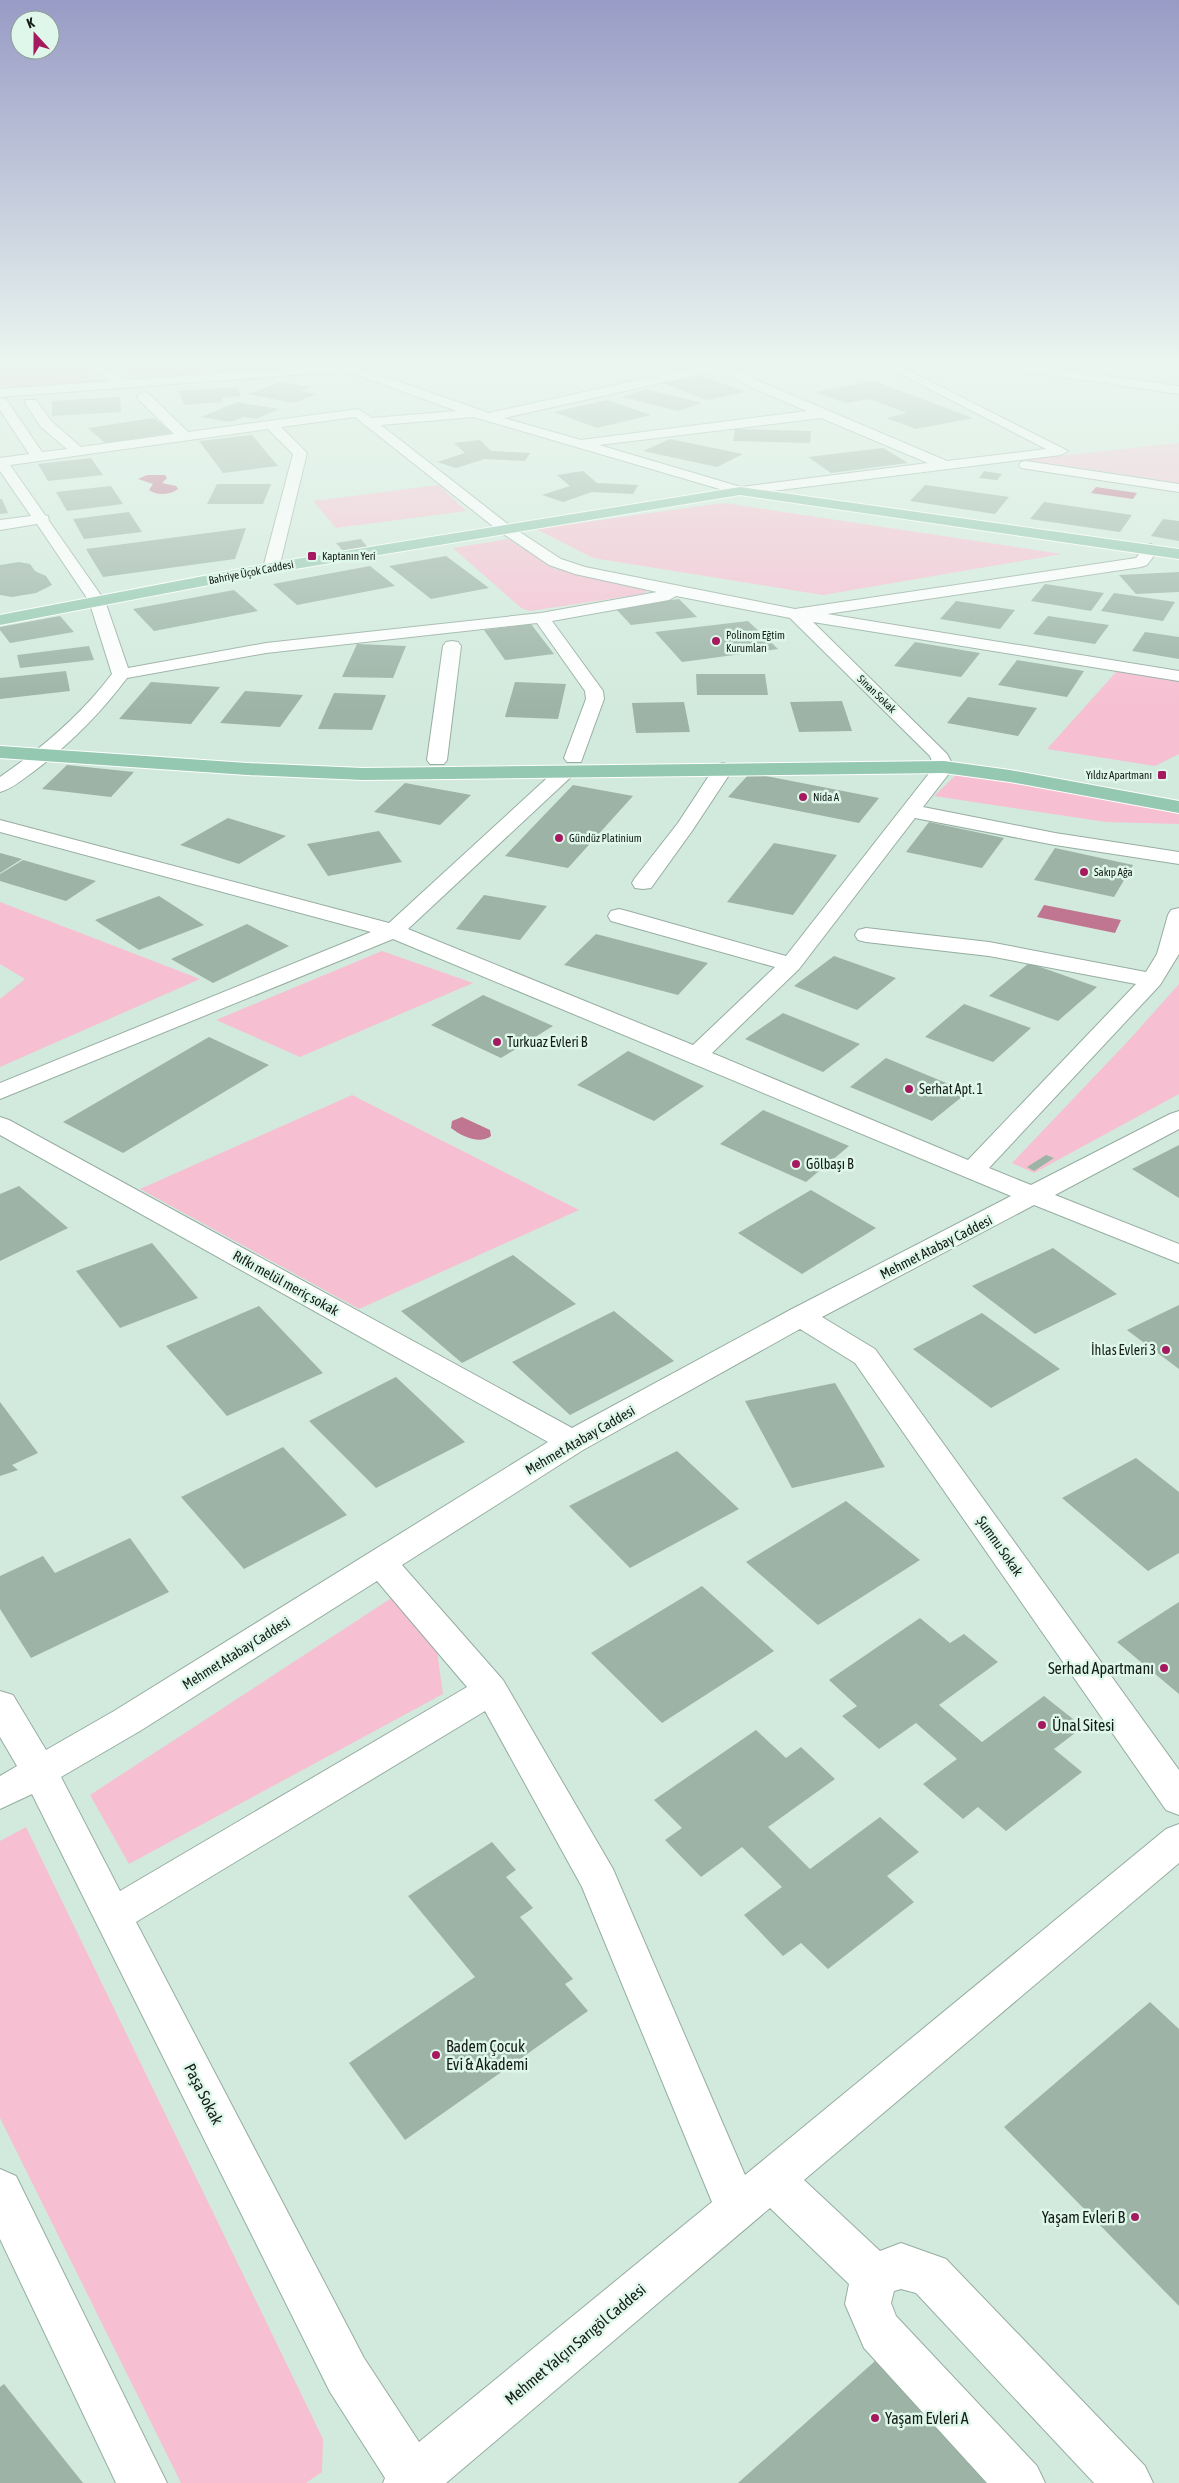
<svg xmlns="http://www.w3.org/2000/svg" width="1179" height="2483" font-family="'Asap Condensed',sans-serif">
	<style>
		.green { fill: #f7bfd2 }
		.water { fill: #c07590 }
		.building { fill: #9cb3a6 }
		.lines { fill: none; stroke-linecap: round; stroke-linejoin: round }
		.minor-casing { stroke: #96ada1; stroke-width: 2 }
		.major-casing { stroke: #fff; stroke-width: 2 }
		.minor { fill: #fff; fill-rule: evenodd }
		.major { fill: #94c8b0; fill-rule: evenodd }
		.poi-dot { fill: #a51a5f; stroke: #dff7ea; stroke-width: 2 }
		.labels { text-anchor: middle; stroke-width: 5; stroke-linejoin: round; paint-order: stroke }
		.far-poi-label { font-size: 11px; fill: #141c18; stroke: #dff7ea; text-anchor: start }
		.far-street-label { font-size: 11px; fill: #141c18; stroke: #dff7ea }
		.poi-label { font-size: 14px; fill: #141c18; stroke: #dff7ea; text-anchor: start }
		.street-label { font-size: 14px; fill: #141c18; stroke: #dff7ea }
		.near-poi-label { font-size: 16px; fill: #141c18; stroke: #dff7ea; text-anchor: start }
		.near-street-label { font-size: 16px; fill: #141c18; stroke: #dff7ea }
	</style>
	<rect width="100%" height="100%" fill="#d2eadd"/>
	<g class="green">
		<path d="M0,363c25,0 85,-9 97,17l-7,3 -90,7z"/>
		<polygon points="107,363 318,363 137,378"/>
		<polygon points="1179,443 1179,483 1027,460 1029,459"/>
		<polygon points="439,485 466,511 336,528 313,501"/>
		<polygon points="724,503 1062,554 823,595 593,558 536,529"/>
		<polygon points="508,539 555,569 646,588 647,591 643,594 530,611 521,608 453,548"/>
		<polygon points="1117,671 1179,680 1179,754 1155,766 1047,749"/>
		<polygon points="958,773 1179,812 1179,824 1106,822 934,796"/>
		<polygon points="0,902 200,979 0,1067 0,999 25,979 0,964"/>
		<polygon points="382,951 473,983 300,1057 216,1020"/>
		<polygon points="1179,984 1179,1094 1034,1173 1012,1163 1130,1039"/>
		<polygon points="352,1095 579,1210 359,1309 140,1189"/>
		<polygon points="393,1597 436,1644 443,1694 129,1864 90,1795"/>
		<polygon points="26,1827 323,2439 322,2472 306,2483 181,2483 0,2118 0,1841"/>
	</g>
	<g class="water">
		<path d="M147,475h18l2,3 -5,5 14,3 2,3c-8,6 -21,7 -29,1l4,-6 -15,-5z"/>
		<polygon points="1096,487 1137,493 1133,499 1091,493"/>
		<polygon points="1044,905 1121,920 1115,933 1037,917"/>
		<path d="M462,1117l28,13 1,6c-11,9 -30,0 -40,-8l1,-7z"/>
	</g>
	<g class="building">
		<polygon points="702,376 746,392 706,400 663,383"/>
		<polygon points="874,381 973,418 916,429 886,418 907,413 869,399 845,403 815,392"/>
		<polygon points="280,382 310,387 301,391 316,394 294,403 248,394"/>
		<polygon points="237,387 241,396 222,398 223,402 184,405 179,391"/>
		<polygon points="646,389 702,403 678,411 622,397"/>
		<polygon points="120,397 121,412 52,416 52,401"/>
		<polygon points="607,400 651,415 597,428 554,412"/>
		<polygon points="237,402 279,409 256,419 243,417 230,422 201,417"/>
		<polygon points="154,418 173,433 105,443 88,428"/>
		<polygon points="735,429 811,431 810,443 733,441"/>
		<polygon points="252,435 278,466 223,473 199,441"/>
		<polygon points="670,439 743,454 717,467 643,451"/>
		<polygon points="480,440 491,451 530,453 525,461 485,459 456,468 437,462 465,453 454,443"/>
		<polygon points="883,448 908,463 831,473 808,457"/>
		<polygon points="91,458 103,475 48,481 38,464"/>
		<polygon points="583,471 597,483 638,485 633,494 592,492 563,502 542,495 570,486 557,475"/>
		<polygon points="984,471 1002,474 997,480 979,478"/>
		<polygon points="217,484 271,484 263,504 207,504"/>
		<polygon points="925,485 1009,497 995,514 910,501"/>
		<polygon points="111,486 123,504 67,511 56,492"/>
		<polygon points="0,499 2,499 8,513 0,514"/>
		<polygon points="1044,502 1132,515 1120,532 1030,519"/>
		<polygon points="129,512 142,532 84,539 73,519"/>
		<polygon points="1163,519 1179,521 1179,541 1151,536"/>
		<polygon points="246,528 235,559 103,577 86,549"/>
		<polygon points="361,539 368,548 343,551 336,543"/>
		<polygon points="446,556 489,588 431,599 389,566"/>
		<polygon points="19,562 30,564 35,571 46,576 52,585 36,593 12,597 0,595 0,565"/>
		<polygon points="370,566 395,586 297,605 273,584"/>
		<polygon points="1179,572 1179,592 1136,594 1119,575"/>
		<polygon points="1045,584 1104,593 1091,611 1031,601"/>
		<polygon points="234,590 258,611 154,631 133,609"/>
		<polygon points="1114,593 1175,602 1163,621 1101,611"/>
		<polygon points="679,599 697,617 631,625 614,607"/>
		<polygon points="956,601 1015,610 1000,629 940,619"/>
		<polygon points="60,616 74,632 10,643 0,630 0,627"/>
		<polygon points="1048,616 1109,625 1095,644 1033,634"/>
		<polygon points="748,621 778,649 682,662 655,632"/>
		<polygon points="531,624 554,654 505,660 484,630"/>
		<polygon points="1145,632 1179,637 1179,659 1132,651"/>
		<polygon points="915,642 980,653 961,677 894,666"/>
		<polygon points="357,644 406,646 393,678 342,677"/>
		<polygon points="89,646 94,660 20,668 17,655"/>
		<polygon points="1017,660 1084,671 1067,697 998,685"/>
		<polygon points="66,671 70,691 0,699 0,678"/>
		<polygon points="696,674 765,674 768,695 697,695"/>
		<polygon points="151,682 220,687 191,724 119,719"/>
		<polygon points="515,682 566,684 558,719 505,717"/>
		<polygon points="245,691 303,695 280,727 220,723"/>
		<polygon points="334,693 386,695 372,730 318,729"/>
		<polygon points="968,697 1037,708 1018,736 947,723"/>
		<polygon points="842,701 852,731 799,732 790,702"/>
		<polygon points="684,702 690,732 636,733 632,703"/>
		<polygon points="67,765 134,772 111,797 42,789"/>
		<polygon points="750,773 879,798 859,823 728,797"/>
		<polygon points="405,783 471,795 440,825 374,812"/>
		<polygon points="573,785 633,796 568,868 505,856"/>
		<polygon points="228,818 286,836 239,864 180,845"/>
		<polygon points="929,822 1004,838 982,868 906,852"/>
		<polygon points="379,831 402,862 328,876 307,844"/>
		<polygon points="774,843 837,855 793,915 727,902"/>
		<polygon points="1055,848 1133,865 1114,897 1034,880"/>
		<polygon points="0,853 22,859 0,873"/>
		<polygon points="23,860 96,881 66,901 0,881 0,874"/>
		<polygon points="484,895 547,906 520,940 456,929"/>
		<polygon points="159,896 204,925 139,950 95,920"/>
		<polygon points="247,924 289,946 213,983 171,959"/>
		<polygon points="596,934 708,963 678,995 564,965"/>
		<polygon points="834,956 896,978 857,1010 794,986"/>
		<polygon points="1029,963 1097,987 1058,1021 989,996"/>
		<polygon points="483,995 517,1010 553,1026 501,1058 431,1025"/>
		<polygon points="964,1004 1031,1028 993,1062 925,1037"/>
		<polygon points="783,1013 860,1044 823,1072 745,1039"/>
		<polygon points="209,1037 269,1065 123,1153 63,1122"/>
		<polygon points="628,1051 704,1086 654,1121 577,1085"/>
		<polygon points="886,1058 968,1092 932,1121 850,1087"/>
		<polygon points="763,1110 849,1146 806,1182 720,1144"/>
		<polygon points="1179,1145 1179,1198 1132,1169"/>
		<polygon points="1046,1155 1054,1158 1034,1171 1027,1167"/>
		<polygon points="19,1186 68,1228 0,1261 0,1194"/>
		<polygon points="811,1190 876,1228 802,1274 738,1233"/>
		<polygon points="152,1243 198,1298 120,1328 76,1271"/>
		<polygon points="1053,1248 1117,1294 1035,1334 972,1286"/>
		<polygon points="513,1255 576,1304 462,1363 401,1311"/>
		<polygon points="1179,1305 1179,1369 1127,1330"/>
		<polygon points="259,1306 323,1373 227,1416 166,1346"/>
		<polygon points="614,1311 674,1361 570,1415 512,1362"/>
		<polygon points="982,1313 1060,1369 991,1408 913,1349"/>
		<polygon points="396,1377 465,1442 376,1488 309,1421"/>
		<polygon points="835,1383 885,1467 792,1488 745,1401"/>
		<polygon points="0,1402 38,1453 12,1465 18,1470 0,1476"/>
		<polygon points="283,1447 347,1515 244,1569 181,1497"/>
		<polygon points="677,1451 739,1509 630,1568 569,1506"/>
		<polygon points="1136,1458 1179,1492 1179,1553 1148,1571 1062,1498"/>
		<polygon points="846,1501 920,1560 818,1625 746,1562"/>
		<polygon points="130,1538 169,1592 31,1658 0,1609 0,1576 43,1556 55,1573"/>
		<polygon points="702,1586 774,1651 662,1723 591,1653"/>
		<polygon points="1179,1602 1179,1694 1117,1642"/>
		<polygon points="920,1618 950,1643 964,1634 998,1662 939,1705 982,1742 1044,1696 1083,1727 1054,1749 1082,1772 1006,1831 978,1807 963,1819 923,1784 957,1759 916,1723 879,1749 842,1716 857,1706 829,1680"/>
		<polygon points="756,1730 786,1758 801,1747 835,1779 768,1827 810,1869 880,1817 919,1852 887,1876 914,1902 828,1969 801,1943 783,1956 744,1915 782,1887 742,1847 701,1877 665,1840 682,1828 654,1800"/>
		<polygon points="492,1842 516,1870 506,1877 533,1908 520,1917 573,1979 565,1984 588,2011 405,2140 349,2063 475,1977 408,1896"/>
		<polygon points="1150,2002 1179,2029 1179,2306 1004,2127"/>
		<polygon points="884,2353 995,2483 738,2483"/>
		<polygon points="4,2384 83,2483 0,2483 0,2387"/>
	</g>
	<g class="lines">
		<defs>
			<g id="minor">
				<path d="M80,363h14l34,17 202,-15 -1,-2 30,1 1,4 129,45 226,-50 17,2 24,15 191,81 99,-12 -167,-86h15l174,88 -7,4 -321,40 -266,-78 -93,8 128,100 52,34 24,8 210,42 341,-51 10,-12 5,-2 8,5 -12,16 -6,2 -314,47 352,57v10l-366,-59 134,132 7,13 -31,40 132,26 124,19v12l-124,-19 -140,-27 -116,151 -87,84 256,107 168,-176 -147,-28 -123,-14 -8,-2 -3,-5 3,-5 8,-2 123,14 157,30 11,-18 11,-39 3,-5 8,-2v46l-19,31 -171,183 42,17 139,-71 9,-3v18l-124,66 124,49v19l-145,-58 -212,112 53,32 304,421v45l-13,-5 -311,-447 -55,-34 -217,121 -181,115 101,115 110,189 132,306 421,-346 13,-5v39l-375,317 76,71 21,-8 45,16 199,207 8,17h-59l-178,-190 -15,-4 -7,2 -3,12 5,13 141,150 8,17h-58l-123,-135 -19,-44 4,-20 -79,-76 -324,275h-63l2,-5 -55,-86 -298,-598 -32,15v-33l17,-10 -17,-29v-46l13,4 33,55 68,-39 434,-269 -548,-307v-18l9,3 563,308 218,-118 221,-114 -618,-257 -393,160v-16l371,-151 -371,-100v-12l389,103 169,-155h14l3,4 -3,4 -164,153 285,116 82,-78 -164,-46 -3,-5 3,-5 8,-2 8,2 159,45 148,-189 -4,-11 -140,-138 -114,-22 -7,4 -117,21 51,70 1,8 -23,63h-14l-3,-4 22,-59 -1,-8 -48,-68 -271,30 -139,25c-27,36 -58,67 -94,94 -10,7 -21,17 -33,20v-15c42,-29 81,-62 112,-103l-23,-73 -52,-77 -37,6v-10l31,-4 -31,-45v-13l29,-4 -29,-44v-12l6,1 36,53 25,-3 -26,-22 -16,-24 1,-3h10l15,21 30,26 93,-13 -36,-35 -1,-3 6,-4 5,1 40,39 170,-23 14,9 85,-7 -111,-40 -346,26v-8l111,-8zM715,371h10l23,15 59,25 -226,29 -77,-22zM355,417l144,114 50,34 26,9 82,18 -116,21 -275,30 -138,25 -23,-67 -56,-80 -1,-5 -3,-1 -35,-50 258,-36 25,25 -30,114 8,5 8,-5 28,-115 -26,-26zM821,418l107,45 -187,24 -142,-42zM377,1581l90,106 -347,204 -59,-114 79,-46zM485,1711l97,176 130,315 -293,240 -55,-84 -228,-436z"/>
				<polygon points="990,363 1018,363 1179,386 1179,394 996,367"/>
				<polygon points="1026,461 1179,484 1179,492 1021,468 1019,465 1021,462"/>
				<polygon points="452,641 458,642 461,646 447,760 444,764 430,764 427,760 443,646 446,642"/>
				<polygon points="723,763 730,765 733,769 692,831 651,888 643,889 635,888 632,883 635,878 678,823 716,765"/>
				<polygon points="0,2169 16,2176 167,2483 116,2483 0,2239"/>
			</g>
			<g id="major">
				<polygon points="740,487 1179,549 1179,559 740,495 271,573 0,625 0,615 271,563"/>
				<polygon points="0,746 247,763 363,768 944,761 1010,770 1179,801 1179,813 1010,782 944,773 363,780 247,775 0,758"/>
			</g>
		</defs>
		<use href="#minor" class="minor-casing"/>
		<use href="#major" class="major-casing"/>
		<use href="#minor" class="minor"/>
		<use href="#major" class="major"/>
	</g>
	<linearGradient id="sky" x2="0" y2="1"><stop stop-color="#989bc5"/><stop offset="0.51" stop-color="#ebf6f0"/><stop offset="1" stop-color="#ebf6f0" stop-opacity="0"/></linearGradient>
	<rect width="1179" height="710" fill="url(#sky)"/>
	<g class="poi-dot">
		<rect x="307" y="551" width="10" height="10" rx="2.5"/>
		<circle cx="716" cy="641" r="5"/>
		<rect x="1157" y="770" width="10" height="10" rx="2.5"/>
		<circle cx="803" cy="797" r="5"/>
		<circle cx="559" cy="838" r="5"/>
		<circle cx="1084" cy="872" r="5"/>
		<circle cx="497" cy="1042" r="5"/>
		<circle cx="909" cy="1089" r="5"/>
		<circle cx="796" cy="1164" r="5"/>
		<circle cx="1166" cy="1350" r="5"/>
		<circle cx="1164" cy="1668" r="5"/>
		<circle cx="1042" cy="1725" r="5"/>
		<circle cx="436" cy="2055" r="5"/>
		<circle cx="1135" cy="2217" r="5"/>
		<circle cx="875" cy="2418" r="5"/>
	</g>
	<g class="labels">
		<g class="far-poi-label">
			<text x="322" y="560">Kaptanın Yeri</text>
			<text x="726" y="639">Polinom Eğtim<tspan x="726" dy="13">Kurumları</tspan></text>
			<text x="1152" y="779" text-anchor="end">Yıldız Apartmanı</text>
			<text x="813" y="801">Nida A</text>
			<text x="569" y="842">Gündüz Platinium</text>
			<text x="1094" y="876">Sakıp Ağa</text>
		</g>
		<g class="far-street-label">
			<text transform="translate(251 572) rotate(-11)" y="4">Bahriye Üçok Caddesi</text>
			<text transform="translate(877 694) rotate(44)" y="4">Sinan Sokak</text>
		</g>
		<g class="poi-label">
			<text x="507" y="1047">Turkuaz Evleri B</text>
			<text x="919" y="1094">Serhat Apt. 1</text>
			<text x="806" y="1169">Gölbaşı B</text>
			<text x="1156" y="1355" text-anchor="end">İhlas Evleri 3</text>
		</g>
		<g class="street-label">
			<text transform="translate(936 1247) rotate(-27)" y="5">Mehmet Atabay Caddesi</text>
			<text transform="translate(286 1283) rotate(29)" y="5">Rıfkı melül meriç sokak</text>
			<text transform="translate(580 1440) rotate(-30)" y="5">Mehmet Atabay Caddesi</text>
			<text transform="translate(1000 1546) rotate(55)" y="5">Şumnu Sokak</text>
			<text transform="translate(236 1653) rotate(-32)" y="5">Mehmet Atabay Caddesi</text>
		</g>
		<g class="near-poi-label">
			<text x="1154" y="1674" text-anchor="end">Serhad Apartmanı</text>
			<text x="1052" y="1731">Ünal Sitesi</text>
			<text x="446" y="2052">Badem Çocuk<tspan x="446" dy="18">Evi &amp; Akademi</tspan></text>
			<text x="1125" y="2223" text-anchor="end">Yaşam Evleri B</text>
			<text x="885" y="2424">Yaşam Evleri A</text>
		</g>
		<g class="near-street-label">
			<text transform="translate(204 2094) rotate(63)" y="6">Paşa Sokak</text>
			<text transform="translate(575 2344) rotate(-40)" y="6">Mehmet Yalçın Sarıgöl Caddesi</text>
		</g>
	</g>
	<g transform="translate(35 35) rotate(339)"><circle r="24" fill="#dff7ea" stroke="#8e9f96"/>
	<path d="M0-4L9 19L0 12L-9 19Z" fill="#a51a5f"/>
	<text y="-8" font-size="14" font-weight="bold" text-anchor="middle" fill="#141c18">K</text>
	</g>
</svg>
